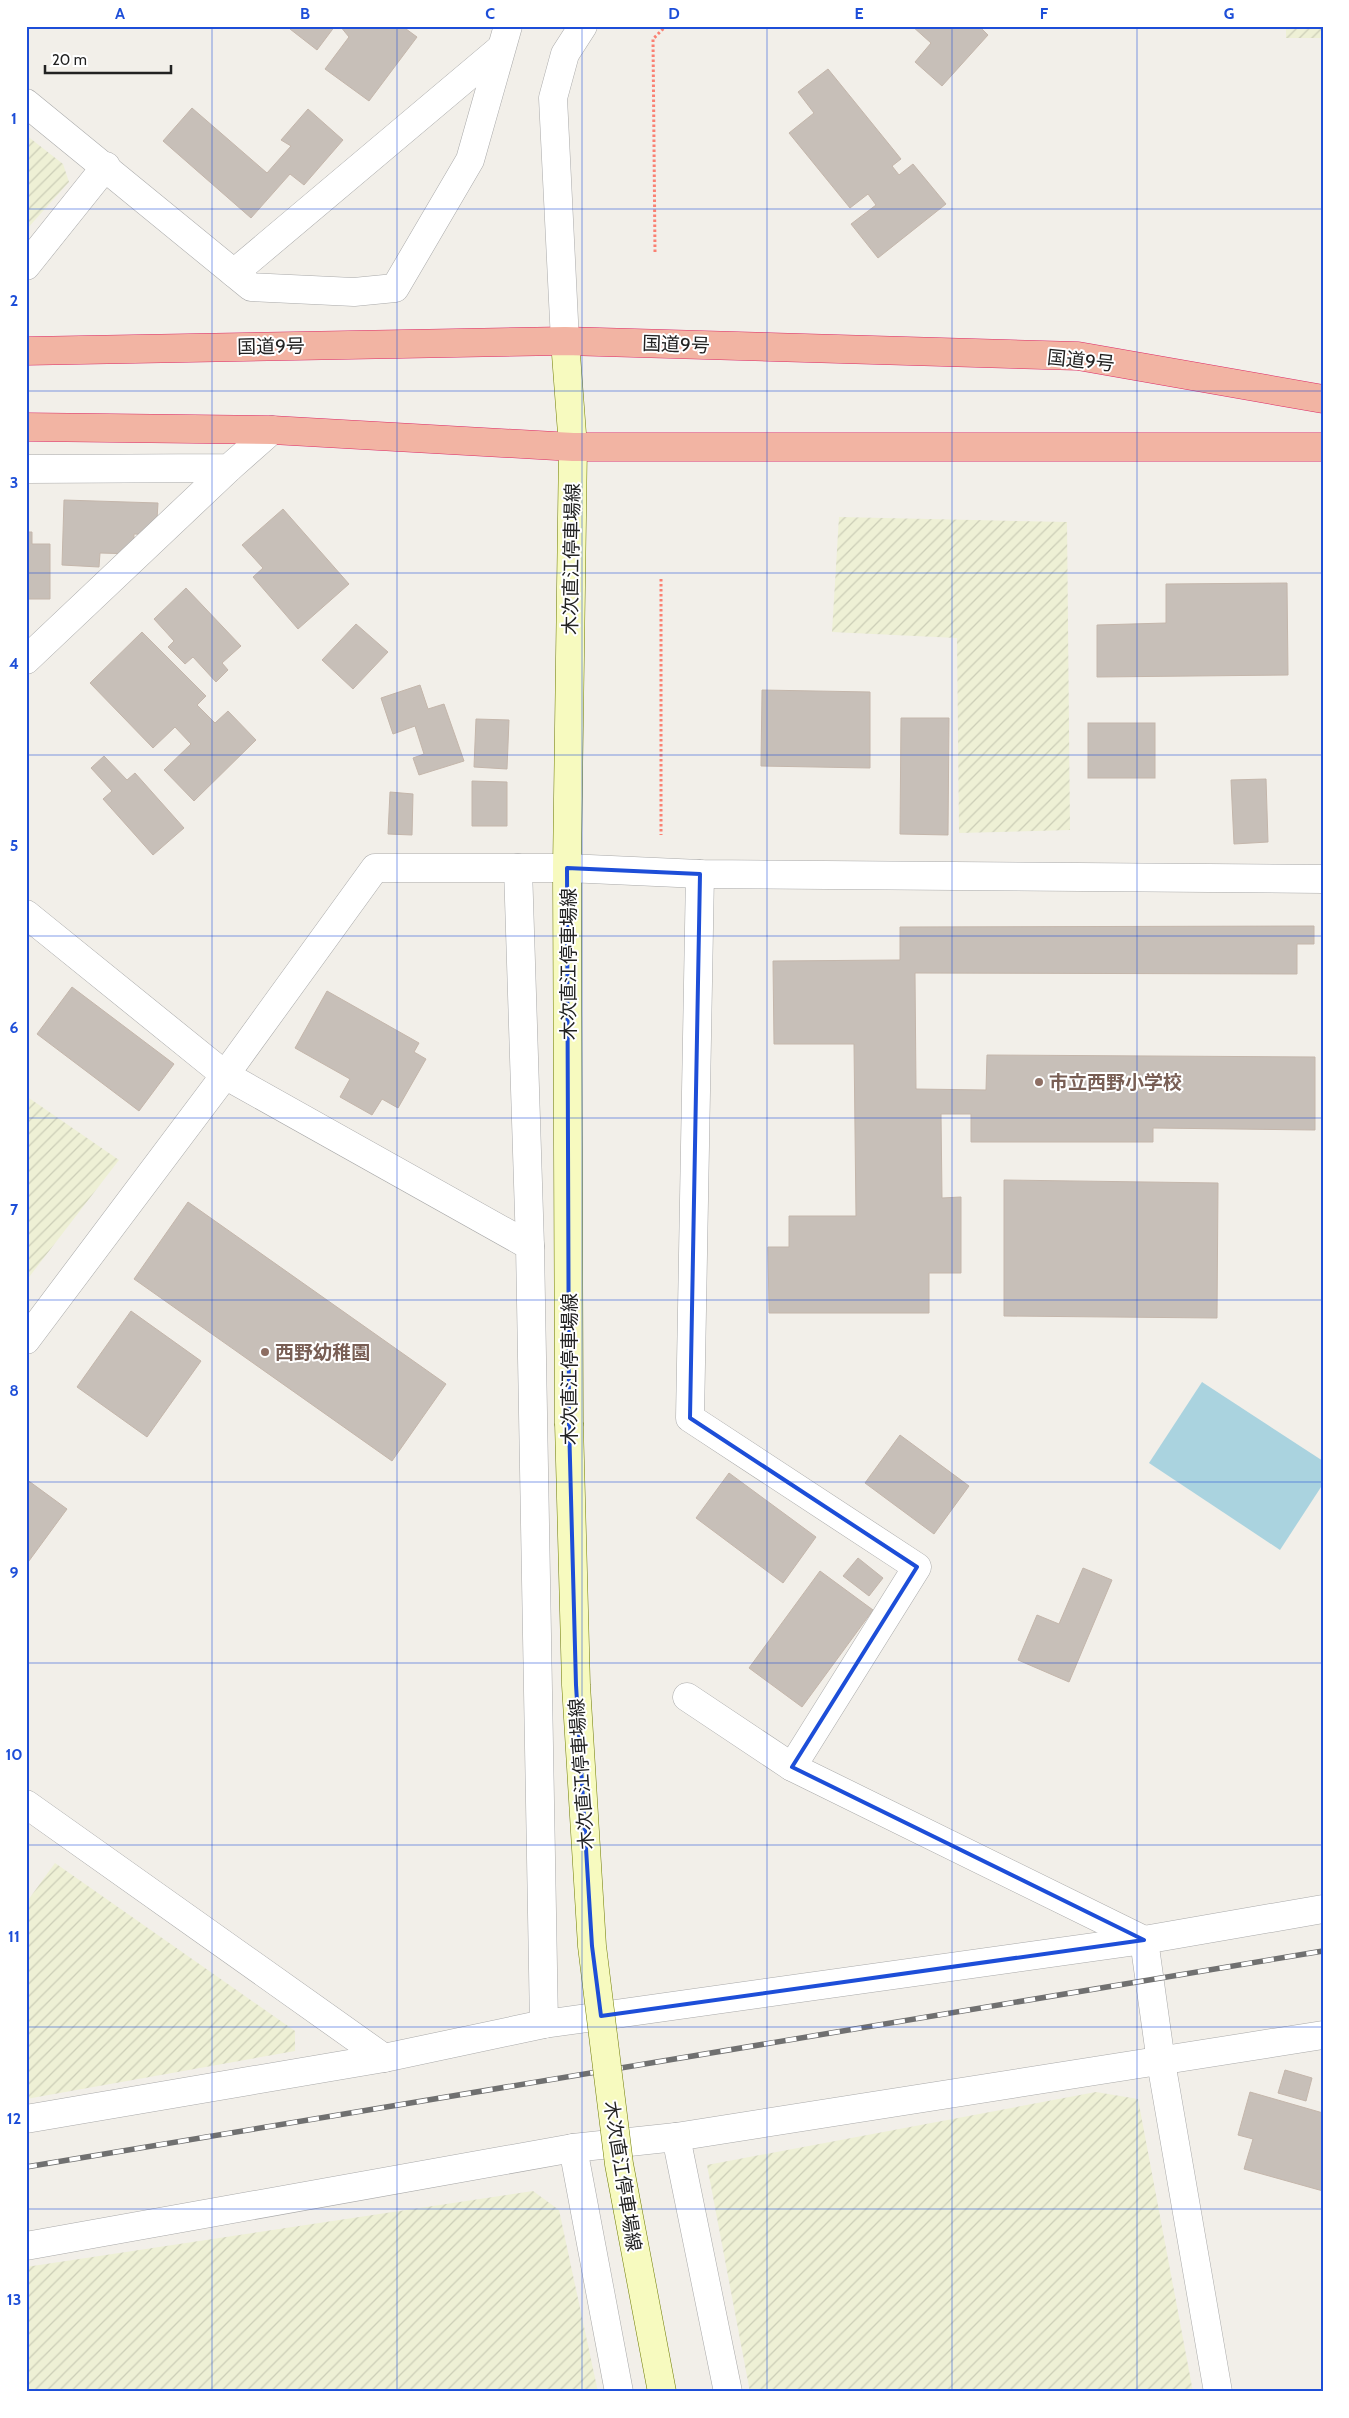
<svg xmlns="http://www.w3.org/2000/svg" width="1349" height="2418" font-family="Cabin,'Noto Sans JP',sans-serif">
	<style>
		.farmland { fill: url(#farmland-furrows) }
		.water { fill: #aad3df }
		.building { fill: #c7bfb8; stroke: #c4b6ab }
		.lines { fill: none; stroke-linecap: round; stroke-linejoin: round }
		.minor-casing { stroke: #a9a9a9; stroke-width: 29 }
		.tertiary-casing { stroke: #a9a9a9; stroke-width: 29 }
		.secondary-casing { stroke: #707d05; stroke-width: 29 }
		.trunk-casing { stroke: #dc2a67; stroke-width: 29 }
		.path { stroke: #fa8072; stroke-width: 3; stroke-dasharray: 2.5 2.5; stroke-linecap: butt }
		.minor { stroke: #fff; stroke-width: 28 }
		.tertiary { stroke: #fff; stroke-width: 28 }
		.secondary { stroke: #f7fabf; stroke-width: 28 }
		.trunk { stroke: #f2b4a3; stroke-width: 28 }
		.rail-casing { stroke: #707070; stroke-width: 5.5 }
		.rail { stroke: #fff; stroke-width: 4; stroke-dasharray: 11; stroke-linecap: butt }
		.secondary-bridge-casing { stroke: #707d05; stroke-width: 29; stroke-linecap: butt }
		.secondary-bridge { stroke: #f7fabf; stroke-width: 28 }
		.marked { fill: none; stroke: #1d4ed8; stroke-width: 4; stroke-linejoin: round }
		.grid { fill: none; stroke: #1d4ed8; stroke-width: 1; stroke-opacity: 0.55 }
		.education-dot { fill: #8d6e63; stroke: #fff; stroke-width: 2 }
		.labels { text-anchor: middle; stroke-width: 4; stroke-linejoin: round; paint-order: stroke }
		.street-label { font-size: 19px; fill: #222; stroke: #fff }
		.education-label { font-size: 19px; font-weight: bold; fill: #785e54; stroke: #fff; text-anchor: start }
		.neatline { fill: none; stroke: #1d4ed8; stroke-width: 2 }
		.grid-label { font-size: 16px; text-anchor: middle; font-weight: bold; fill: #1d4ed8 }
	</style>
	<defs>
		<pattern id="farmland-furrows" width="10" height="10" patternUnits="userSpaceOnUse" patternTransform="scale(1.25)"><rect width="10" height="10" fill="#eef0d5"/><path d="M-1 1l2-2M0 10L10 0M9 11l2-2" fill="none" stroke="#ccceb7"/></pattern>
	</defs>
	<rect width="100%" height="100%" fill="#f2efe9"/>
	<g class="farmland">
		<rect x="1286" y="26" width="37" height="12"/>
		<polygon points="26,135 63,164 69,182 26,230"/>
		<polygon points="839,517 1067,522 1070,830 959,833 957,638 832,632"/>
		<polygon points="26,1096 119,1160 26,1281"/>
		<polygon points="55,1863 295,2031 295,2051 26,2099 26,1903"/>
		<polygon points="1096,2092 1138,2099 1193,2392 750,2392 707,2165"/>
		<polygon points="533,2191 559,2210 598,2392 26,2392 26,2267"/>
	</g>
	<polygon class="water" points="1202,1382 1323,1461 1323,1484 1280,1550 1149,1463"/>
	<g class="building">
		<polygon points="292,26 335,26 317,50 290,29"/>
		<polygon points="340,26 402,26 417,37 369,101 325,69 349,37"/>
		<polygon points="912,26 979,26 988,35 942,86 915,62 931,43"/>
		<polygon points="828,69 901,159 892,166 899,175 913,164 946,204 878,258 851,224 876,205 868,194 850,208 789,133 814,113 798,92"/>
		<polygon points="192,108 267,173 291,146 281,140 308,109 343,140 304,185 290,174 251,218 163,141"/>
		<polygon points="64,500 158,503 156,535 134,534 134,554 100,553 99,567 62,565"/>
		<polygon points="283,509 349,584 298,629 253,577 263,568 242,545"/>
		<polygon points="26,532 32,532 32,544 50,544 50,599 26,599"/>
		<polygon points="1287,583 1288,675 1097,677 1097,625 1166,623 1166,584"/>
		<polygon points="186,588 241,646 222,663 228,670 216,682 193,657 185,664 168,647 174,641 154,619"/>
		<polygon points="356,624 388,652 353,689 322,660"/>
		<polygon points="142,632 206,696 197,705 215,723 228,711 256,740 194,801 164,770 191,744 175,727 153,748 90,683"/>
		<polygon points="420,685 428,709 444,704 464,761 419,775 413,758 424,754 415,726 393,734 381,698"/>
		<polygon points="762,690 870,692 870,768 761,766"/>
		<polygon points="901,718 949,718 948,835 900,834"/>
		<polygon points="476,719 509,720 507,769 474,767"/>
		<rect x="1088" y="723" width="67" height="55"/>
		<polygon points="104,756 127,780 135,773 184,828 153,855 103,799 112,791 91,768"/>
		<polygon points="1266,779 1268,842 1234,844 1231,780"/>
		<polygon points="472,781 507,782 507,826 472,826"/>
		<polygon points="390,792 413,794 412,835 388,834"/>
		<polygon points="1314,926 1314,944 1297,944 1297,974 915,973 916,1089 986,1090 987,1055 1315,1057 1315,1130 1153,1128 1153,1142 971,1142 971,1114 941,1114 942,1198 961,1197 961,1273 929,1273 929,1313 769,1313 768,1247 789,1247 789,1216 856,1216 854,1044 774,1044 773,961 900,960 900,927"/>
		<polygon points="72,987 174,1064 139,1111 37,1034"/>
		<polygon points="327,991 419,1043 414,1052 426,1059 398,1108 382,1099 372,1115 340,1097 350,1079 295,1048"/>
		<polygon points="1004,1180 1218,1183 1217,1318 1004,1316"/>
		<polygon points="188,1202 446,1384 392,1461 134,1279"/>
		<polygon points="131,1311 201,1361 147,1437 77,1387"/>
		<polygon points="900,1435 969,1486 934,1534 865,1483"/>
		<polygon points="729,1473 816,1537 783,1583 696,1518"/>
		<polygon points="26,1479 67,1509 26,1565"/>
		<polygon points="858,1558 883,1578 869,1596 843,1576"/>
		<polygon points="1083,1568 1112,1580 1069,1682 1018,1660 1037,1615 1059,1624"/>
		<polygon points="820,1571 873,1610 802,1707 749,1668"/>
		<polygon points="1285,2070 1312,2078 1306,2101 1278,2093"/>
		<polygon points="1250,2092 1323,2113 1323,2191 1244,2169 1253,2139 1238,2135"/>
	</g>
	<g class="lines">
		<defs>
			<g id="minor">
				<polyline points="26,103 251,287 354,292 395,288 470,160 508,26"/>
				<polyline points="26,266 106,166"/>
				<polyline points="234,273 500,49"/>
				<polyline points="26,469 229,468 272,430"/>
				<polyline points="26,660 229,468"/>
				<polyline points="518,868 530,1246"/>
				<polyline points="700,874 690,1418 917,1567 792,1767"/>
				<polyline points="26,914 225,1075 530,1246 544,2024"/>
				<polyline points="26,1340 225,1075 375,868 567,868 700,874 1323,879"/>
				<polyline points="687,1697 792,1767 1144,1940"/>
				<polyline points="26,1804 384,2058"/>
				<polyline points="1144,1940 1161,2062 1218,2392"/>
				<polyline points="26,2119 384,2058 544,2024 1144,1940 1323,1909"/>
				<polyline points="676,2137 728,2392"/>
				<polyline points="573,2148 619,2392"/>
				<polyline points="26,2246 573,2148 676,2137 1323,2035"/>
			</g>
			<polyline id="tertiary" points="565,341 553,98 565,54 583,26"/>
			<polyline id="secondary" points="565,341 573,447 567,868 569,1423"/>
			<g id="trunk">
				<polyline points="26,351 565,341 1078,356 1323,399"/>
				<polyline points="26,427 272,430 573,447 1323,447"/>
			</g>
		</defs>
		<use href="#minor" class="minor-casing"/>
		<use href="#tertiary" class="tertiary-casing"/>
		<use href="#secondary" class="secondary-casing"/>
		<use href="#trunk" class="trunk-casing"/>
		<g class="path">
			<polyline points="655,252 653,39 666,26"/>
			<polyline points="661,579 661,835"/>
		</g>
		<use href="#minor" class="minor"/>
		<use href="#tertiary" class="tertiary"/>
		<use href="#secondary" class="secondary"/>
		<use href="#trunk" class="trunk"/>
		<defs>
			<polyline id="rail" points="26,2167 1323,1951"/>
		</defs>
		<use href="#rail" class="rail-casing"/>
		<use href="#rail" class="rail"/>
		<defs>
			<polyline id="secondary-bridge" points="569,1423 576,1685 592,1946 619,2164 662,2392"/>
		</defs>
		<use href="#secondary-bridge" class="secondary-bridge-casing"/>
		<use href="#secondary-bridge" class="secondary-bridge"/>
	</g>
	<path class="marked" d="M567,868l133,6 -10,544 227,149 -125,200 352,173 -543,76 -9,-70 -16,-261 -7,-262z"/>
	<path class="grid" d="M212,26v2366M397,26v2366M582,26v2366M767,26v2366M952,26v2366M1137,26v2366M26,209h1297M26,391h1297M26,573h1297M26,755h1297M26,936h1297M26,1118h1297M26,1300h1297M26,1482h1297M26,1663h1297M26,1845h1297M26,2027h1297M26,2209h1297"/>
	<g class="education-dot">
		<circle cx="1039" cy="1082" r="5"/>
		<circle cx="265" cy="1352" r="5"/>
	</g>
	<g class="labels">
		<g class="street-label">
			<text transform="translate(676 344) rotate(2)" y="7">国道9号</text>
			<text transform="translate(271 346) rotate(-1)" y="7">国道9号</text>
			<text transform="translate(1081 360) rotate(6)" y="7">国道9号</text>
			<text transform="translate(571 559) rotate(-89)" y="7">木次直江停車場線</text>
			<text transform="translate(568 964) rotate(-90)" y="7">木次直江停車場線</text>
			<text transform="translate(569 1369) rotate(-90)" y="7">木次直江停車場線</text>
			<text transform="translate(581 1774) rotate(-94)" y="7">木次直江停車場線</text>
			<text transform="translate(623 2176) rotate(81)" y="7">木次直江停車場線</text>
		</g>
		<g class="education-label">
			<text x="1049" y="1089">市立西野小学校</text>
			<text x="275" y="1359">西野幼稚園</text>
		</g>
	</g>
	<rect width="1349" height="2418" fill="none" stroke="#ffffff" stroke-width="55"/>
	<path d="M45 65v8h126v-8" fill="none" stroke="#222222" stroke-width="2.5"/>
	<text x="52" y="65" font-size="15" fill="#222222" stroke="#ffffff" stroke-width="4" paint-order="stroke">20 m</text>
	<rect x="28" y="28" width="1294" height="2362" class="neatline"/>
	<g class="grid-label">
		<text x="120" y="19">A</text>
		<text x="305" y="19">B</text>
		<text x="490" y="19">C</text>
		<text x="674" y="19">D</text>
		<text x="859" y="19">E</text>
		<text x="1044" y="19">F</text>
		<text x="1229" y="19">G</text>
		<text x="14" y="124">1</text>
		<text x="14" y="306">2</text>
		<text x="14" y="488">3</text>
		<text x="14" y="669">4</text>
		<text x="14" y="851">5</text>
		<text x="14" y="1033">6</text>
		<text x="14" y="1215">7</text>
		<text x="14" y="1396">8</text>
		<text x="14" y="1578">9</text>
		<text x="14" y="1760">10</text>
		<text x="14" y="1942">11</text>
		<text x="14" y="2124">12</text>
		<text x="14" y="2305">13</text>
	</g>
</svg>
